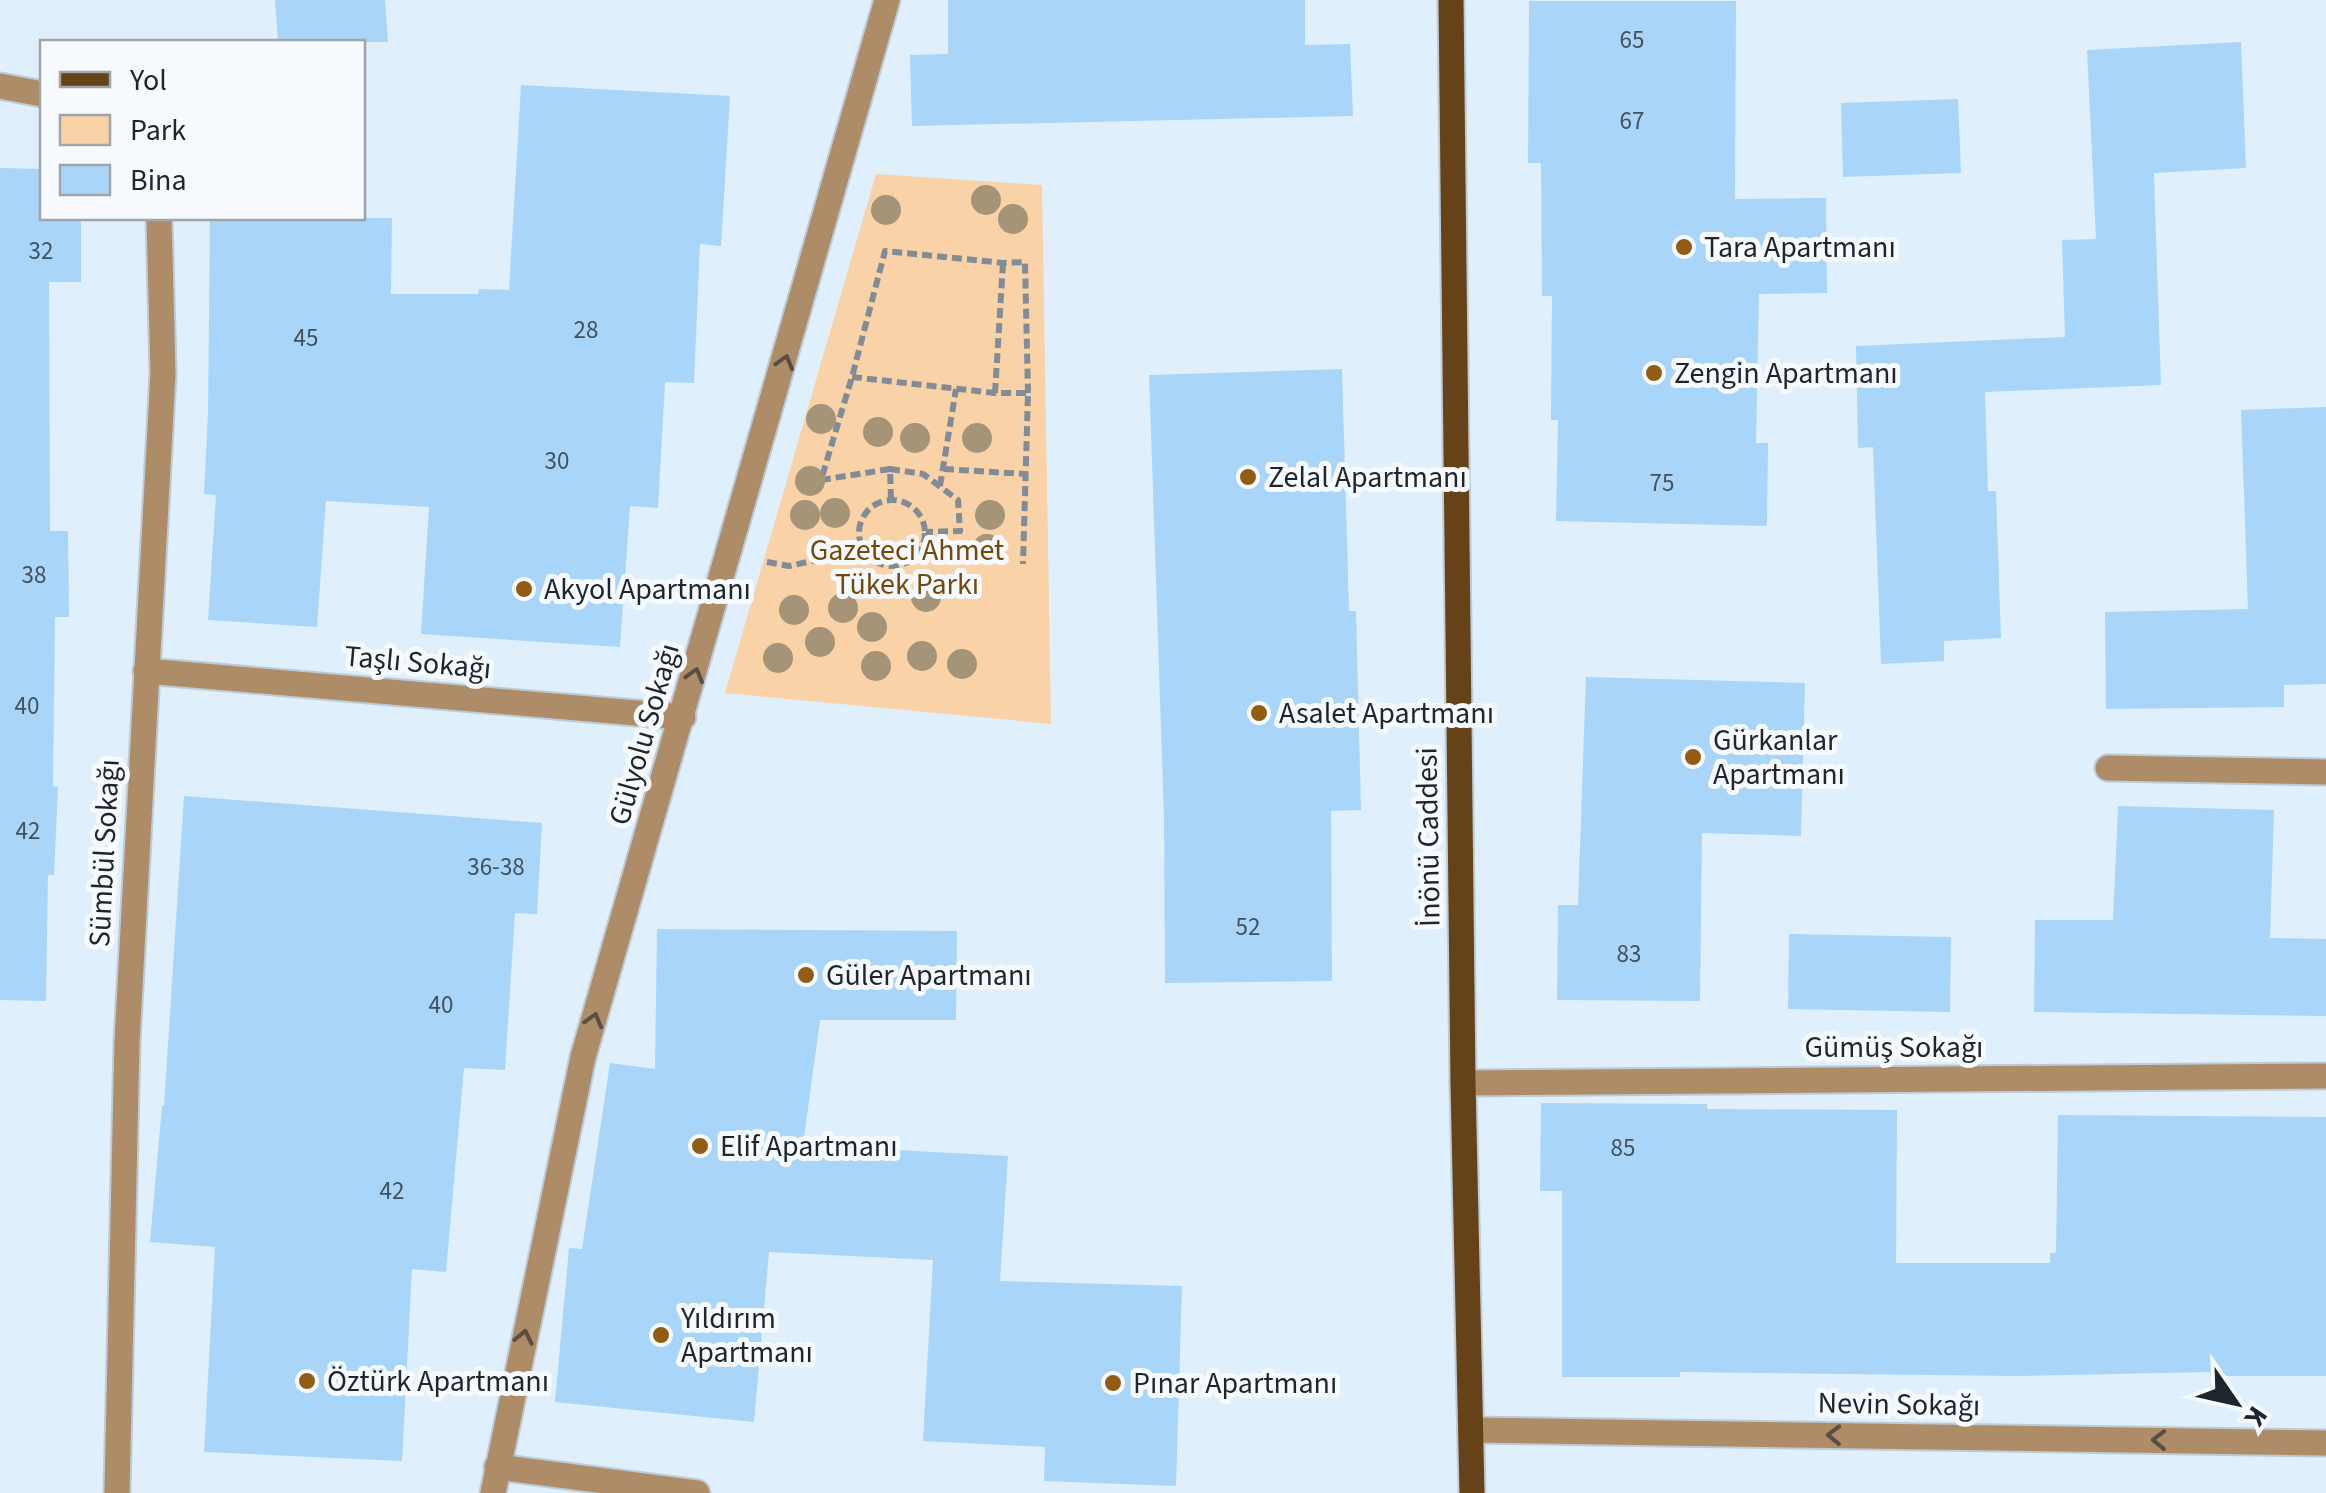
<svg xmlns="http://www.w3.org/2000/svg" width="2326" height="1493" font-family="'Source Sans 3',sans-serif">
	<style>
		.green { fill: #f9d2a8 }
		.building { fill: #a9d5f9 }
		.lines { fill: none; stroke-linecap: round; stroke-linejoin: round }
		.minor-casing { stroke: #bccbd6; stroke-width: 29 }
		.primary-casing { stroke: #bccbd6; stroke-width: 29 }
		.path { stroke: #818c96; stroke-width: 6; stroke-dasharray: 10 5; stroke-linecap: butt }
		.minor { stroke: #ae8c67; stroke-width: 25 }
		.primary { stroke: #654217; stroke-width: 25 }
		.tree { fill: #a59477 }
		.oneway { stroke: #584e43 }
		.poi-dot { fill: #925d13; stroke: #f6fafe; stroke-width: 4 }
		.labels { text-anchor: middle; stroke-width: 10; stroke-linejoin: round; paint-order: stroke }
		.number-label { font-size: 25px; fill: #41515e }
		.poi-label { font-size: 30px; fill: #1e252b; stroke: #f6fafe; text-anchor: start }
		.park-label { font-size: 30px; fill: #75490a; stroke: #f6fafe }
		.street-label { font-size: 30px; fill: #1e252b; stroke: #f6fafe }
	</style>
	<rect width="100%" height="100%" fill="#dfeffc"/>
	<polygon class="green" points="876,174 1042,185 1051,724 725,693"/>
	<g class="building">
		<polygon points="275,0 385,0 388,42 278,42"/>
		<polygon points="948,0 1305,0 1305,45 1350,44 1353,116 912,126 910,55 948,54"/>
		<polygon points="1529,1 1736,1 1735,199 1826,198 1827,293 1759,294 1756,443 1768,443 1767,526 1556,521 1558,420 1551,420 1552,296 1542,296 1541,163 1528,163"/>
		<polygon points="2241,42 2246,168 2154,173 2161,385 1985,392 1988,491 1996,491 2001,638 1944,641 1944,661 1881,664 1873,447 1858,448 1856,346 2065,337 2062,240 2096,239 2087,50"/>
		<polygon points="521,85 730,96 721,246 700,244 694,383 665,382 658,508 630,506 620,647 421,634 429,507 326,501 317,627 208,620 216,495 204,494 208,412 210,218 392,218 391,294 478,294 479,289 509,290"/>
		<polygon points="1958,99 1961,173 1843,177 1841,103"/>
		<polygon points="0,168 42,169 42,218 81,218 81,282 49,282 50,531 68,531 69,617 55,617 53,786 58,787 54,875 48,875 46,1001 0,1000"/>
		<polygon points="1342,369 1349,611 1356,611 1361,810 1331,811 1332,981 1165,983 1164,816 1149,375"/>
		<polygon points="2326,407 2326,684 2284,685 2284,707 2106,709 2105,612 2248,609 2241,410"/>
		<polygon points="1586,677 1805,683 1801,836 1702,833 1700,1001 1557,1000 1558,905 1578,905"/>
		<polygon points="184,796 542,823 537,914 515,913 505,1070 464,1068 446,1272 412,1269 402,1461 204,1452 215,1247 150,1242 162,1106 164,1106"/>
		<polygon points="2118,806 2274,810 2270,938 2326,939 2326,1016 2034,1012 2035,920 2113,920"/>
		<polygon points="657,929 957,931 956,1020 820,1020 803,1145 1008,1156 1000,1281 1182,1286 1176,1486 1044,1481 1045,1447 923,1441 933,1260 769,1252 754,1422 555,1402 569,1248 582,1249 610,1063 655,1069"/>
		<polygon points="1789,934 1951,937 1950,1012 1788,1009"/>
		<polygon points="1541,1103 1707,1104 1707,1109 1897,1110 1896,1263 2050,1263 2050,1253 2056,1253 2058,1115 2326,1117 2326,1376 2210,1376 2210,1372 2017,1376 1680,1372 1680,1377 1562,1377 1562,1191 1540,1191"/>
	</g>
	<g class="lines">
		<defs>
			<g id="minor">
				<polyline points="0,86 42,94"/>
				<polyline points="146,671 683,717"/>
				<polyline points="2108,768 2326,772"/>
				<polyline points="1463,1083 2326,1076"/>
				<polyline points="1471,1430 2326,1443"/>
				<polyline points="497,1467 697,1493"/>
				<polyline points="117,1493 127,1042 163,373 159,218"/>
				<polyline points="493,1493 583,1057 887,0"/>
			</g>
			<polyline id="primary" points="1451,0 1463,1083 1472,1493"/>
		</defs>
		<use href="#minor" class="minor-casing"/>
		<use href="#primary" class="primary-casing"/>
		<g class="path">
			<polyline points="852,377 995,393 1028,393 1023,564"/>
			<polyline points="995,393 1003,263"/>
			<polyline points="890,469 923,474 958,500 960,531 926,532"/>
			<polyline points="944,469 1025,474"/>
			<polyline points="940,486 956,389"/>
			<polyline points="891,499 890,469 821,480 852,377 885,251 1003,263 1025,262 1028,393"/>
			<circle cx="892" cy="533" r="33"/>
			<polyline points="767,562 789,566 863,550"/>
		</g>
		<use href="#minor" class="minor"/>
		<use href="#primary" class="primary"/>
	</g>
	<g class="tree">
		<circle cx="986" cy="200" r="15"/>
		<circle cx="886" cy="210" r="15"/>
		<circle cx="1013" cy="219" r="15"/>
		<circle cx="821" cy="419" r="15"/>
		<circle cx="878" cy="432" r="15"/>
		<circle cx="915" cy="438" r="15"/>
		<circle cx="977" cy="438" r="15"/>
		<circle cx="810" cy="481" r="15"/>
		<circle cx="835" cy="513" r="15"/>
		<circle cx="805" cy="515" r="15"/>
		<circle cx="990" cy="515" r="15"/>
		<circle cx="987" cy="549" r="15"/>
		<circle cx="926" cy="597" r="15"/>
		<circle cx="843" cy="608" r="15"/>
		<circle cx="794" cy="610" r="15"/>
		<circle cx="872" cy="627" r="15"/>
		<circle cx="820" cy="642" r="15"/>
		<circle cx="922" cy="656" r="15"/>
		<circle cx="778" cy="658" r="15"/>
		<circle cx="962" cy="664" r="15"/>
		<circle cx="876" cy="666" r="15"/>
	</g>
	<defs><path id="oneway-chevron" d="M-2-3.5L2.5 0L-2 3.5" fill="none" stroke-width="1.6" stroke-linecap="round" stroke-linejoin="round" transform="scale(2.5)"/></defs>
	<g class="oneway">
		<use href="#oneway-chevron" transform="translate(785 362) rotate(-74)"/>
		<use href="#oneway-chevron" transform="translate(695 675) rotate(-74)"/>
		<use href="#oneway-chevron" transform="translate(594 1020) rotate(-74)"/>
		<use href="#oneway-chevron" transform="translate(524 1337) rotate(-78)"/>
		<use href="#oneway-chevron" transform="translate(1834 1435) rotate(-179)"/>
		<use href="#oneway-chevron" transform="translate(2159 1440) rotate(-179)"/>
	</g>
	<g class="poi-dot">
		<circle cx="1684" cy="247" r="10"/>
		<circle cx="1654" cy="373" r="10"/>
		<circle cx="1248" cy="477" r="10"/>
		<circle cx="524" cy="589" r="10"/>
		<circle cx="1259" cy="713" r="10"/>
		<circle cx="1693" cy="757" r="10"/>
		<circle cx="806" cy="975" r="10"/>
		<circle cx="700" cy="1146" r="10"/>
		<circle cx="661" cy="1335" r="10"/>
		<circle cx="307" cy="1381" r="10"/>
		<circle cx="1113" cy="1383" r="10"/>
	</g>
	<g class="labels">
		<g class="number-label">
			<text x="1632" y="48">65</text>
			<text x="1632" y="129">67</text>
			<text x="41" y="259">32</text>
			<text x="586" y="338">28</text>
			<text x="306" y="346">45</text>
			<text x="557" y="469">30</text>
			<text x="1662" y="491">75</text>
			<text x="34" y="583">38</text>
			<text x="27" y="714">40</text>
			<text x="28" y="839">42</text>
			<text x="496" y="875">36-38</text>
			<text x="1248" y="935">52</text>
			<text x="1629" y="962">83</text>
			<text x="441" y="1013">40</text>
			<text x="1623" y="1156">85</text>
			<text x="392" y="1199">42</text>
		</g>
		<g class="poi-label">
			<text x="1704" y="257">Tara Apartmanı</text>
			<text x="1674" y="383">Zengin Apartmanı</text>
			<text x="1268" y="487">Zelal Apartmanı</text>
			<text x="544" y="599">Akyol Apartmanı</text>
			<text x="1279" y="723">Asalet Apartmanı</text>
			<text x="1713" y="750">Gürkanlar<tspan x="1713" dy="34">Apartmanı</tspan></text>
			<text x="826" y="985">Güler Apartmanı</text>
			<text x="720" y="1156">Elif Apartmanı</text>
			<text x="681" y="1328">Yıldırım<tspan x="681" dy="34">Apartmanı</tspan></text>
			<text x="327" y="1391">Öztürk Apartmanı</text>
			<text x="1133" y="1393">Pınar Apartmanı</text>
		</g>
		<g class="park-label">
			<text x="907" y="560">Gazeteci Ahmet<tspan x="907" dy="34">Tükek Parkı</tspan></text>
		</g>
		<g class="street-label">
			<text transform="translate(418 662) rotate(5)" y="10">Taşlı Sokağı</text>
			<text transform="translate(644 734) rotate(-74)" y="10">Gülyolu Sokağı</text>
			<text transform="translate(1428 837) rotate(-91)" y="10">İnönü Caddesi</text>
			<text transform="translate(104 853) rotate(-87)" y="10">Sümbül Sokağı</text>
			<text x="1894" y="1057">Gümüş Sokağı</text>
			<text transform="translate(1899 1404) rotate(1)" y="10">Nevin Sokağı</text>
		</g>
	</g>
	<rect x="40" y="40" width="325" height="180" fill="#f6fafe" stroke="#a0a5aa" stroke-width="2.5"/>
	<rect x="60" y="72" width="50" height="15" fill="#654217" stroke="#a0a5aa" stroke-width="2.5"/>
	<text x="130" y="90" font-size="30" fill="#1e252b">Yol</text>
	<rect x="60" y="115" width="50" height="30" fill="#f9d2a8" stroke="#a0a5aa" stroke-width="2.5"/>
	<text x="130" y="140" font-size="30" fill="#1e252b">Park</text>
	<rect x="60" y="165" width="50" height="30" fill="#a9d5f9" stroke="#a0a5aa" stroke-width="2.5"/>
	<text x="130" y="190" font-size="30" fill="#1e252b">Bina</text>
	<g transform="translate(2236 1403) rotate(124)" stroke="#f6fafe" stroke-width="8" paint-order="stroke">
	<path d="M0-8L18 38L0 25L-18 38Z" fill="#1e252b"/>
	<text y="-15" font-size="28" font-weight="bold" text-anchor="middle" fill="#1e252b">K</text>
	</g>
</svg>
